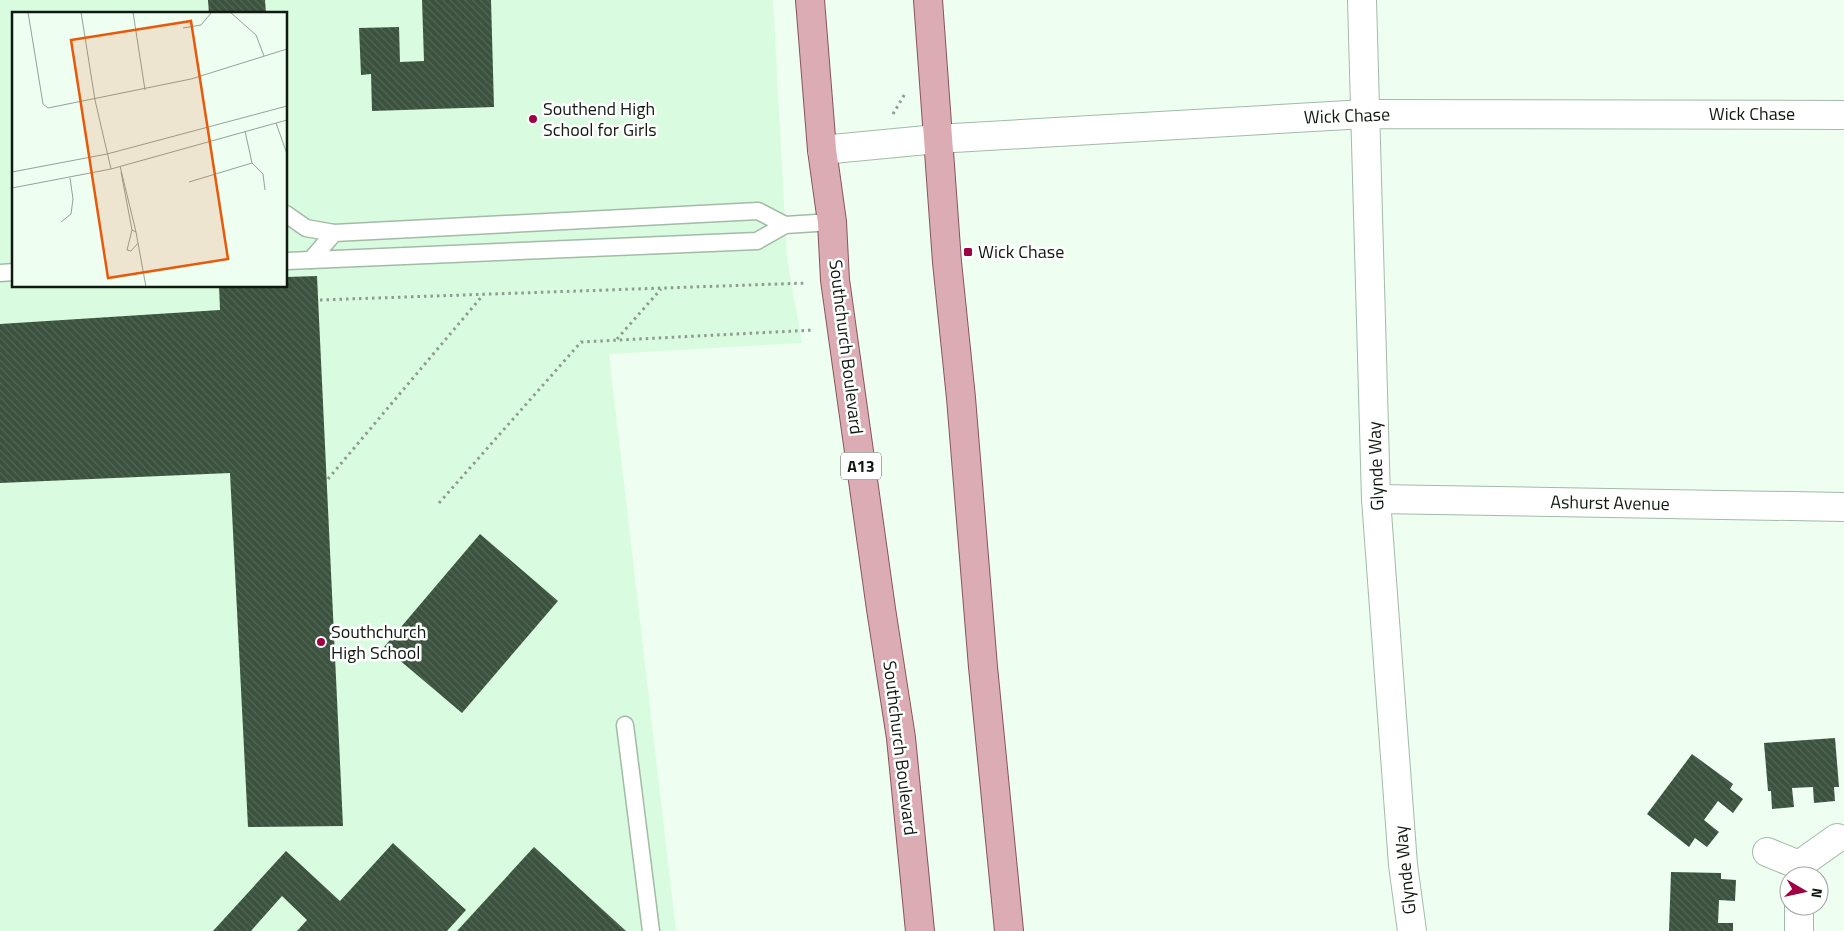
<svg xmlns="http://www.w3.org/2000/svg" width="1844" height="931" font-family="'Titillium Web',sans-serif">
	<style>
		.built { fill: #d9fbdf; fill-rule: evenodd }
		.building { fill: url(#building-back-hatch) }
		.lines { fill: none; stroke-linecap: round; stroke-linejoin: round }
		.service-casing { stroke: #a2bba6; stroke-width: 19 }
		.minor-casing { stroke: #a2bba6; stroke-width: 30 }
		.primary-casing { stroke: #86545b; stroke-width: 30 }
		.path { stroke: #8e9b90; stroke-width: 3; stroke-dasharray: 2.5 4; stroke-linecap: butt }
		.service { stroke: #fff; stroke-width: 16 }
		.minor { stroke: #fff; stroke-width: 28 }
		.primary { stroke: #dcacb5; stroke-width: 28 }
		.poi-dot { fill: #9f0142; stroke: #fff; stroke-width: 2 }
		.labels { text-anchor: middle; stroke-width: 5; stroke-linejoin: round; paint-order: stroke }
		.shield { fill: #fff; stroke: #585e58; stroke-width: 1 }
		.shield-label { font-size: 16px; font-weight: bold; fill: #101911 }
		.poi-label { font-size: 18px; fill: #101911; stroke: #fff; text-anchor: start }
		.street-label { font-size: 18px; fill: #101911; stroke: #fff }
		.inset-road { fill: none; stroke: #95a297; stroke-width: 1 }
		.view { fill: #e8590c; fill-opacity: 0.15; stroke: #e8590c; stroke-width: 2.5 }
		.inset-edge { fill: none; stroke: #101911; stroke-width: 2.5 }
	</style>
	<defs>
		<pattern id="building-back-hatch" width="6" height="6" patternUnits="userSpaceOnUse" patternTransform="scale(1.25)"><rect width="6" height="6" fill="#3b523f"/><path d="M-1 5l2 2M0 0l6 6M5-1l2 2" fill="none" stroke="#546757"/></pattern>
	</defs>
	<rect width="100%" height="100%" fill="#eefef1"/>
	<path class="built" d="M0,0h773l14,258 15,85 -193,11 67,577h-676zM14,14h272v272h-272z"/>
	<g class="building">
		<polygon points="208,0 265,0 266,14 209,14"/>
		<polygon points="422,0 491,0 494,107 372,111 371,74 361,75 359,28 399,27 400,62 424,61"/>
		<polygon points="317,276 343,826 248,827 230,473 0,483 0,324 220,310 219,286 286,286 286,277"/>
		<polygon points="480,534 558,601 462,713 384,647"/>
		<polygon points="1835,738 1839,787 1834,787 1835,801 1814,803 1813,787 1792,788 1794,807 1772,809 1771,791 1768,791 1764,743"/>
		<polygon points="1692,754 1733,784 1730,789 1743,799 1733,813 1718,801 1704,820 1719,832 1707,847 1695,838 1689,847 1647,814"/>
		<polygon points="393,843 466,910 447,931 297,931 307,920 282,896 251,931 213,931 286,851 340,901"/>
		<polygon points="534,847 626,931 457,931"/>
		<polygon points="1671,872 1721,873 1721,879 1736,880 1735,901 1719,900 1718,923 1733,923 1733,931 1669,931"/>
	</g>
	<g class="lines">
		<defs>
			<g id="service">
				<polyline points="286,214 306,228 334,233"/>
				<polyline points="785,225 758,211 334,233 311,260 757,241 785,225 832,222"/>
				<polyline points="286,261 311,260"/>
				<polyline points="0,273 14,272"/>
				<polyline points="625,725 651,931"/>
			</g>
			<g id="minor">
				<polyline points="1362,0 1376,499 1403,865 1412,931"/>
				<polyline points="822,150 937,139 1365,114 1844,115"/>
				<polyline points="1376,499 1844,507"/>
				<polyline points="1767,852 1799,865 1837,838"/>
				<polyline points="1799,931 1799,906"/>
			</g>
			<g id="primary">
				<polyline points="810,0 822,150 832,222 835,280 881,609 901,738 920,931"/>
				<polyline points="928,0 947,262 961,398 983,667 1009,931"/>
			</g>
		</defs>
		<use href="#service" class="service-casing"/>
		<use href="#minor" class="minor-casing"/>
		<use href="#primary" class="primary-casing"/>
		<g class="path">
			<polyline points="893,114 906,92"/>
			<polyline points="320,300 807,283"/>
			<polyline points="617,339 661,289"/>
			<polyline points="328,479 483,295"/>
			<polyline points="439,503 581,342 814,330"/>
		</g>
		<use href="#service" class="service"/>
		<use href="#minor" class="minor"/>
		<use href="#primary" class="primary"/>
	</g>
	<g class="poi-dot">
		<circle cx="533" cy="119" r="5"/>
		<rect x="963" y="247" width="10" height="10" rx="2.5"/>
		<circle cx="321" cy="642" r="5"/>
	</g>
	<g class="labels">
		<rect class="shield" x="841" y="452.5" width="40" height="27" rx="4"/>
		<g class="shield-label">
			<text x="861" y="472">A13</text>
		</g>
		<g class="poi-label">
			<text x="543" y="115">Southend High<tspan x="543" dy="21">School for Girls</tspan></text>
			<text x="978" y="258">Wick Chase</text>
			<text x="331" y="638">Southchurch<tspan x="331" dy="21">High School</tspan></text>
		</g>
		<g class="street-label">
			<text x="1752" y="120">Wick Chase</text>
			<text transform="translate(1347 116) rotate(-2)" y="6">Wick Chase</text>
			<text transform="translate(846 347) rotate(83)" y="6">Southchurch Boulevard</text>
			<text transform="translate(1376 466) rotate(-92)" y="6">Glynde Way</text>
			<text transform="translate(1610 503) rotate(1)" y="6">Ashurst Avenue</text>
			<text transform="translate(900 748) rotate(83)" y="6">Southchurch Boulevard</text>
			<text transform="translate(1405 870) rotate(-96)" y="6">Glynde Way</text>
		</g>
	</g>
	<g transform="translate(12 12)">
		<rect width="275" height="275" fill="#eefef1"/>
		<path class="inset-road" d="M16,0l15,92 5,4 143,-29 96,-30M69,0l14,88 16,69M121,0l12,78M218,0l26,23 8,21M171,16l18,-3 11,-13M264,111l11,31M233,119l7,32 11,11 2,16M108,154l16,66 -4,-2 -11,-58M0,160l95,-18 180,-48M177,170l63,-19M0,176l99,-19 176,-49M49,210l10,-8 2,-15 -3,-21M120,218l-5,20 4,1 7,-8M124,220l10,55"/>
		<path class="view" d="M179,9l37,238 -120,19 -37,-238z"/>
		<rect width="275" height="275" class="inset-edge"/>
	</g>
	<g transform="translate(1804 891) rotate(99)"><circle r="24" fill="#ffffff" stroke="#9fa3a0"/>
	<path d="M0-4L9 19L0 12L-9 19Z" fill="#9f0142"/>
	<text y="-8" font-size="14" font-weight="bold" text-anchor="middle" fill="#101911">N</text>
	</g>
</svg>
